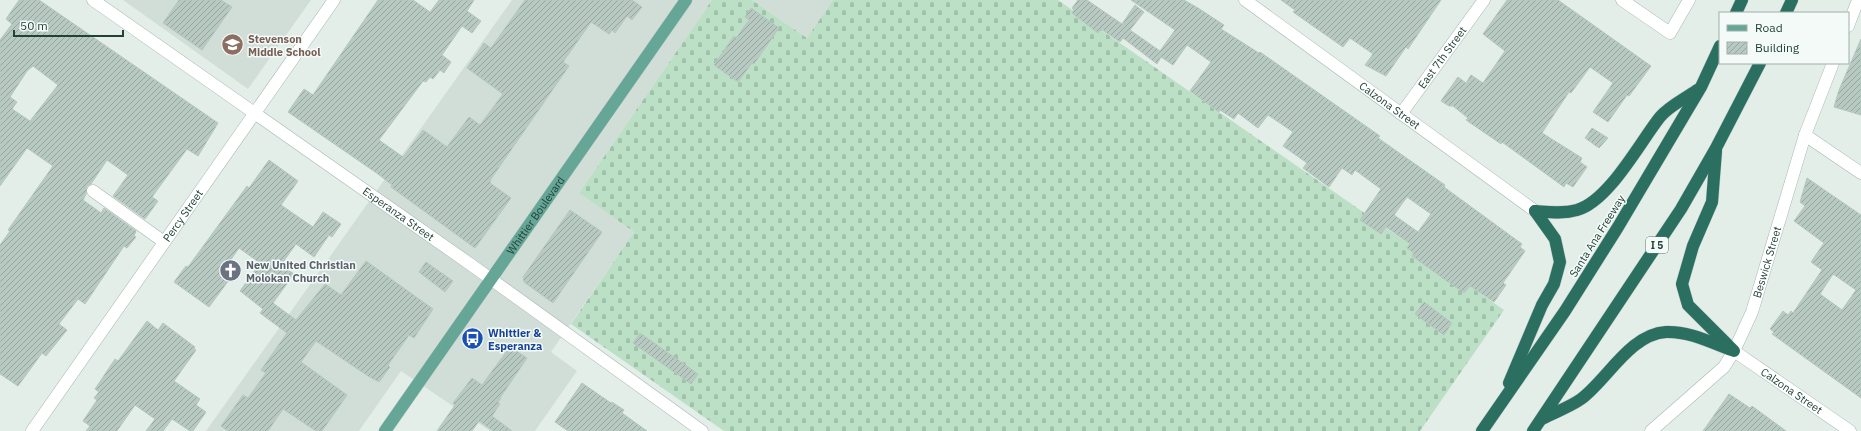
<svg xmlns="http://www.w3.org/2000/svg" width="1861" height="431" font-family="'IBM Plex Sans',sans-serif">
	<style>
		.built { fill: #d1ded8 }
		.cemetery { fill: url(#cemetery-stones) }
		.building { fill: url(#building-hatch); stroke: #b5c8c0; fill-rule: evenodd }
		.lines { fill: none; stroke-linecap: round; stroke-linejoin: round }
		.minor-casing { stroke: #a5b7b1; stroke-width: 13 }
		.major-casing { stroke: #c1cac8; stroke-width: 13 }
		.highway-casing { stroke: #c1cac8; stroke-width: 13 }
		.minor { stroke: #fff; stroke-width: 12 }
		.major { stroke: #65a696; stroke-width: 12 }
		.highway { stroke: #2b6f61; stroke-width: 12 }
		.labels { text-anchor: middle; stroke-width: 3; stroke-linejoin: round; paint-order: stroke }
		.shield { fill: #f4faf7; stroke: #607872; stroke-width: 1 }
		.shield-label { font-size: 10px; font-weight: bold; fill: #214139 }
		.education-label { font-size: 11px; font-weight: bold; fill: #785e54; stroke: #f4faf7; text-anchor: start }
		.street-label { font-size: 11px; fill: #214139; stroke: #f4faf7 }
		.worship-label { font-size: 11px; font-weight: bold; fill: #5b616d; stroke: #f4faf7; text-anchor: start }
		.transit-label { font-size: 11px; font-weight: bold; fill: #164399; stroke: #f4faf7; text-anchor: start }
	</style>
	<defs>
		<pattern id="cemetery-stones" width="16" height="16" patternUnits="userSpaceOnUse"><rect width="16" height="16" fill="#bbe0c5"/><path d="M2 7V4a2 2 0 0 1 4 0v3zM10 15v-3a2 2 0 0 1 4 0v3z" fill="#a0c1aa"/></pattern>
		<pattern id="building-hatch" width="6" height="6" patternUnits="userSpaceOnUse"><rect width="6" height="6" fill="#b8c9c2"/><path d="M-1 1l2-2M0 6l6-6M5 7l2-2" fill="none" stroke="#95a59f"/></pattern>
	</defs>
	<rect width="100%" height="100%" fill="#e3eee9"/>
	<g class="built">
		<polygon points="123,0 311,0 248,89"/>
		<polygon points="512,0 712,0 579,193 634,232 551,352 577,371 535,431 490,431 401,371 359,431 206,431"/>
		<polygon points="752,0 833,0 807,38"/>
	</g>
	<polygon class="cemetery" points="712,0 752,0 807,38 833,0 1058,0 1504,310 1420,431 724,431 571,324 634,232 579,193"/>
	<g class="building">
		<path d="M19,0h20l179,123 -20,33 -11,-7 -35,48 6,4 -13,18 -32,-23 15,-21 -21,-15 -16,24 -4,2 -1,8 -3,6 18,13 3,-5 32,23 -2,5 2,1 -9,11 -3,-2 -39,58 -7,-5 -19,25 8,6 -21,26 -4,-3 -24,33 -18,-12v-129l10,-14 -2,-1 45,-64 -26,-18 -27,38v-146l12,-16 -6,-5zM33,66l25,19 -28,36 -18,-12 5,-7 -7,-5 17,-26z"/>
		<polygon points="179,0 221,0 232,7 202,50 163,23"/>
		<polygon points="378,0 413,0 430,12 439,0 474,0 467,11 481,21 472,33 462,26 442,55 451,62 444,73 440,70 433,79 430,77 426,82 423,81 379,140 403,157 423,130 447,147 469,117 480,125 503,94 467,68 484,43 491,48 525,0 632,0 642,7 632,20 627,16 615,33 612,30 609,34 591,22 563,62 569,66 491,179 490,183 511,198 475,248 391,187 392,185 378,174 288,112 304,89 313,95"/>
		<path d="M1078,0h9l35,24 13,-19 9,7 -14,18 30,21 15,-21 -44,-30h53l14,8 26,17 -3,4 38,24 1,-1 120,84 -2,2 67,47 -1,2 78,57 -2,3 5,4 -22,32 3,2 -12,17 -24,-16 -6,7 -52,-37 2,-3 -7,-5 3,-4 -24,-17 -5,7 -21,-14 21,-31 -26,-19 -3,5 -10,-7 -13,19 -26,-19 4,-5 -24,-17 10,-14 -25,-17 -10,13 -20,-15 -4,6 -14,-9 -1,2 -29,-21 21,-29 -24,-17 -14,20 -12,-8 -4,7 -34,-26 -3,4 -19,-13 -3,4 -26,-20 2,-3 -2,-2zM1407,197l24,17 -13,18 -24,-17z"/>
		<polygon points="1281,0 1441,0 1408,49 1406,47 1386,76 1365,65 1373,54 1350,38 1343,47 1293,12 1295,10"/>
		<polygon points="1507,0 1558,0 1651,66 1629,96 1627,95 1608,122 1593,112 1613,83 1590,67 1571,93 1569,92 1553,116 1542,133 1582,158 1580,162 1587,167 1573,187 1566,183 1564,187 1502,142 1501,144 1466,120 1468,118 1453,106 1449,106 1441,101 1458,77 1466,83 1471,75 1483,83 1505,51 1483,34"/>
		<polygon points="751,8 779,28 754,64 752,63 738,82 714,65 734,36 736,38 749,20 745,17"/>
		<polygon points="1861,39 1861,115 1834,107 1839,90"/>
		<polygon points="1592,128 1608,138 1599,148 1585,138"/>
		<polygon points="269,160 298,181 281,205 313,227 323,212 341,224 332,237 329,235 314,257 296,244 281,265 294,274 273,303 296,320 325,284 341,295 366,261 433,309 414,338 409,335 388,365 390,367 379,382 368,376 316,341 301,362 347,395 322,431 316,431 283,409 268,431 228,431 221,426 243,395 248,398 266,373 261,370 287,333 260,313 263,309 240,291 260,263 239,248 221,274 229,280 209,307 174,282 186,266 188,267 247,186 249,188"/>
		<path d="M1807,178l54,37v183l-89,-64 2,-2 -4,-3 13,-18 5,4 3,-4 2,2 29,-43 -11,-8 13,-19 -30,-22 11,-15 -5,-4zM1833,274l23,16 -14,20 -22,-16z"/>
		<polygon points="570,210 602,232 553,303 524,282 523,277"/>
		<polygon points="426,262 453,281 445,292 419,272"/>
		<polygon points="1424,302 1452,323 1444,335 1415,314"/>
		<polygon points="147,321 158,330 163,323 195,347 194,349 196,350 174,381 200,399 196,405 206,412 193,431 190,431 172,419 163,431 146,431 155,419 135,405 117,431 86,431 90,426 83,421 97,400 94,398 99,392 95,389 115,359 118,361"/>
		<polygon points="640,333 698,374 691,384 633,343"/>
		<polygon points="509,348 512,350 513,349 527,358 500,398 501,398 498,402 500,404 492,416 512,431 493,431 479,421 472,431 437,431 455,405 453,403 472,378 482,385"/>
		<polygon points="582,383 611,403 612,402 624,410 622,413 647,431 568,431 555,422"/>
		<polygon points="1729,394 1750,408 1752,406 1786,431 1703,431"/>
	</g>
	<g class="lines">
		<defs>
			<g id="minor">
				<path id="s1" d="M93,0l377,264 232,167"/>
				<path id="s2" d="M1245,0l290,211"/>
				<polyline points="1622,0 1670,33 1689,0"/>
				<polyline points="1848,26 1858,0"/>
				<path id="s3" d="M1401,114l83,-114"/>
				<polyline points="1805,135 1861,173"/>
				<polyline points="93,191 164,242"/>
				<path id="s4" d="M1734,351l116,80"/>
				<path id="s5" d="M32,431l302,-431"/>
				<path id="s6" d="M1651,431l73,-64 10,-16 18,-39 53,-177 28,-72"/>
			</g>
			<g id="major">
				<path id="s7" d="M385,431l301,-431"/>
			</g>
			<g id="highway">
				<polyline points="1736,13 1742,0"/>
				<polyline points="1786,13 1792,0"/>
				<polyline points="1716,151 1712,202 1693,246 1682,284 1688,305 1734,351"/>
				<path d="M1535,211c14,1 28,3 42,-1 32,-9 63,-68 83,-93 9,-11 26,-19 37,-27"/>
				<polyline points="1509,383 1542,305 1554,284 1560,262 1555,239 1535,211"/>
				<path d="M1542,419c13,-7 28,-12 39,-20 26,-19 49,-65 85,-67 23,-1 44,10 65,18"/>
				<polyline points="1482,431 1565,311 1618,227 1701,87 1720,46"/>
				<polyline points="1533,431 1681,209 1716,148 1760,63"/>
			</g>
		</defs>
		<use href="#minor" class="minor-casing"/>
		<use href="#major" class="major-casing"/>
		<use href="#highway" class="highway-casing"/>
		<use href="#minor" class="minor"/>
		<use href="#major" class="major"/>
		<use href="#highway" class="highway"/>
	</g>
	<defs>
		<symbol id="school-disc" viewBox="-11 -11 22 22"><circle r="9.5" fill="#8d6e63" stroke="#f4faf7"/><path d="M0-5L7-2L0 1L-7-2ZM-4 1L0 2.5L4 1V4Q0 6-4 4Z" fill="#fff"/></symbol>
		<symbol id="church-disc" viewBox="-11 -11 22 22"><circle r="9.5" fill="#6b7280" stroke="#f4faf7"/><path d="M-1.2-6h2.4v3.5h3.3v2.4h-3.3V6h-2.4V-.1h-3.3v-2.4h3.3Z" fill="#fff"/></symbol>
		<symbol id="bus-disc" viewBox="-11 -11 22 22"><circle r="9.5" fill="#1a4fb4" stroke="#f4faf7"/><path d="M-5-6H5V4H4V6H2V4H-2V6H-4V4H-5ZM-3.5-4V0h7V-4ZM-3.5 1.2v1.5H-2V1.2ZM2 1.2v1.5H3.5V1.2Z" fill="#fff"/></symbol>
	</defs>
	<g fill-rule="evenodd">
		<use href="#school-disc" x="220" y="32" width="25" height="25"/>
		<use href="#church-disc" x="218" y="258" width="25" height="25"/>
		<use href="#bus-disc" x="460" y="326" width="25" height="25"/>
	</g>
	<g class="labels">
		<rect class="shield" x="1646" y="237" width="22" height="16" rx="3"/>
		<g class="shield-label">
			<text x="1657" y="249">I 5</text>
		</g>
		<g class="education-label">
			<text x="248" y="43">Stevenson<tspan x="248" dy="13">Middle School</tspan></text>
		</g>
		<g class="street-label">
			<text dy="4" stroke="none"><textPath href="#s3" startOffset="70">East 7th Street</textPath></text>
			<text dy="4" stroke="none"><textPath href="#s2" startOffset="179">Calzona Street</textPath></text>
			<text dy="4" stroke="none"><textPath href="#s1" startOffset="373">Esperanza Street</textPath></text>
			<text dy="4" stroke="none"><textPath href="#s5" startOffset="263">Percy Street</textPath></text>
			<text dy="4" stroke="none"><textPath href="#s7" startOffset="263">Whittier Boulevard</textPath></text>
			<text transform="translate(1597 236) rotate(-58)" y="4">Santa Ana Freeway</text>
			<text dy="4" stroke="none"><textPath href="#s6" startOffset="211">Beswick Street</textPath></text>
			<text dy="4" stroke="none"><textPath href="#s4" startOffset="70">Calzona Street</textPath></text>
		</g>
		<g class="worship-label">
			<text x="246" y="269">New United Christian<tspan x="246" dy="13">Molokan Church</tspan></text>
		</g>
		<g class="transit-label">
			<text x="488" y="337">Whittier &amp;<tspan x="488" dy="13">Esperanza</tspan></text>
		</g>
	</g>
	<rect x="1719" y="12" width="130" height="52" fill="#f4faf7" stroke="#a0b0ab"/>
	<rect x="1727" y="25" width="20" height="6" fill="#65a696" stroke="#a0b0ab"/>
	<text x="1755" y="32" font-size="12" fill="#214139">Road</text>
	<rect x="1727" y="42" width="20" height="12" fill="url(#building-hatch)" stroke="#a0b0ab"/>
	<text x="1755" y="52" font-size="12" fill="#214139">Building</text>
	<path d="M14 30v6h109v-6" fill="none" stroke="#214139" stroke-width="2"/>
	<text x="20" y="30" font-size="12" fill="#214139" stroke="#f4faf7" stroke-width="3" paint-order="stroke">50 m</text>
</svg>
